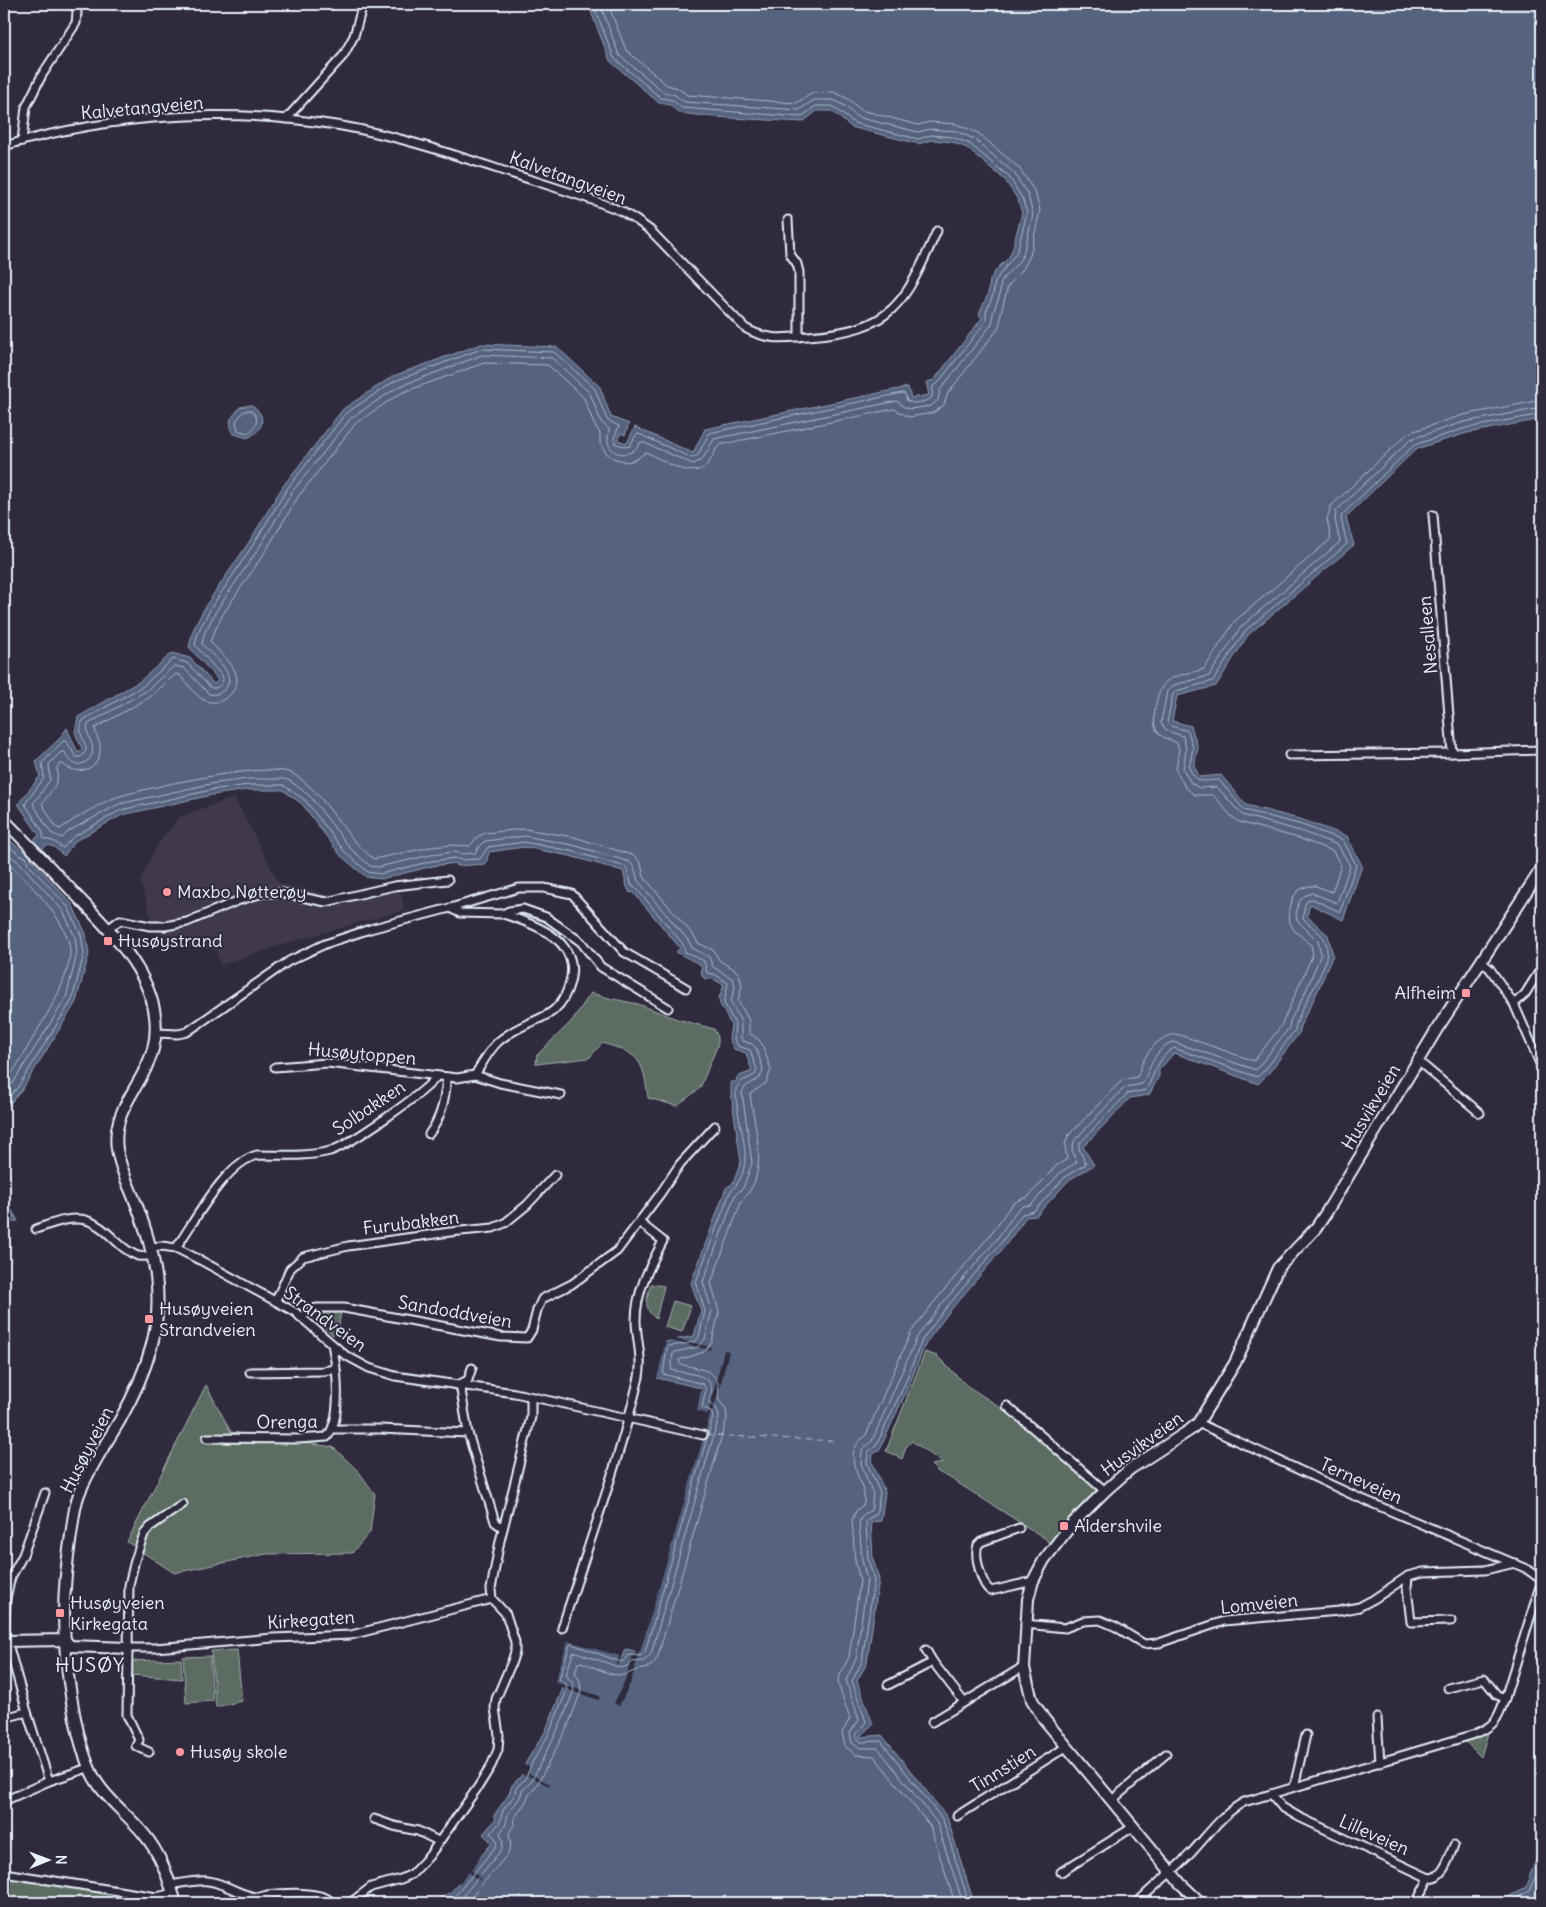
<svg xmlns="http://www.w3.org/2000/svg" width="1546" height="1907" font-family="Delius,sans-serif">
	<style>
		.built { fill: #40384d }
		.green { fill: #5d6c62; stroke: #a2aead }
		.water { fill: #56637f; stroke: #909caf }
		.pier { fill: #2f2a3d }
		.lines { fill: none; stroke-linecap: round; stroke-linejoin: round }
		.shore { stroke: #aeb8c8; stroke-width: 1 }
		.ferry { stroke: #aeb8c8; stroke-width: 1; stroke-dasharray: 6 5; stroke-linecap: butt }
		.street-casing { stroke: #e8f1f8; stroke-width: 11 }
		.secondary-casing { stroke: #e8f1f8; stroke-width: 14 }
		.street { stroke: #2f2a3d; stroke-width: 7 }
		.secondary { stroke: #2f2a3d; stroke-width: 10 }
		.poi-dot { fill: #ff9aa2; stroke: #2f2a3d; stroke-width: 2 }
		.labels { text-anchor: middle; stroke-width: 4; stroke-linejoin: round; paint-order: stroke }
		.street-label { font-size: 18px; fill: #e8f1f8; stroke: #2f2a3d }
		.poi-label { font-size: 18px; fill: #e8f1f8; stroke: #2f2a3d; text-anchor: start }
		.quarter-label { font-size: 20px; letter-spacing: 1px; fill: #e8f1f8; stroke: #2f2a3d }
	</style>
	<rect width="100%" height="100%" fill="#2f2a3d"/>
	<filter id="ink" filterUnits="userSpaceOnUse"><feTurbulence type="fractalNoise" baseFrequency=".02" numOctaves="2"/><feDisplacementMap in="SourceGraphic" scale="10" xChannelSelector="R" yChannelSelector="G"/><feConvolveMatrix kernelMatrix="1 2 1 2 8 2 1 2 1" color-interpolation-filters="sRGB"/></filter>
	<g filter="url(#ink)">
		<polygon class="built" points="234,797 279,883 328,895 397,881 405,910 301,939 220,965 216,950 171,944 154,928 140,880 157,845 179,817"/>
		<g class="green">
			<path d="M591,993l18,5 29,6 39,15 37,10 4,8v7l-18,44 -23,18 -29,-8c-5,-39 -8,-44 -46,-55l-13,15 -53,6 1,-9 34,-33z"/>
			<path d="M651,1284l13,2 -8,33c-14,-12 -9,-20 -5,-35z"/>
			<polygon points="673,1301 691,1306 682,1332 665,1327"/>
			<polygon points="327,1309 341,1311 339,1325 333,1335 319,1322 320,1310"/>
			<path d="M925,1352l12,4 29,29 46,30 87,73c-19,18 -37,34 -49,57l-4,-6 -96,-61 -12,-6 -7,-7 12,-2 -31,-22 -6,6 -4,12 -16,-8z"/>
			<polygon points="206,1385 231,1432 333,1447 359,1472 375,1494 370,1532 352,1553 266,1554 174,1573 127,1542"/>
			<polygon points="237,1650 242,1701 216,1707 211,1651"/>
			<polygon points="210,1656 213,1701 186,1703 183,1657"/>
			<polygon points="181,1659 182,1679 131,1675 130,1661"/>
			<polygon points="1488,1733 1481,1757 1466,1742"/>
			<polygon points="4,1878 148,1900 146,1903 4,1903"/>
		</g>
		<g class="water">
			<polygon points="588,4 1542,4 1542,419 1467,433 1416,449 1346,517 1354,545 1248,635 1216,686 1177,696 1172,721 1191,726 1198,748 1194,766 1200,777 1221,775 1246,805 1303,820 1347,836 1362,866 1343,920 1310,904 1307,916 1328,935 1333,955 1315,997 1300,1026 1300,1032 1268,1074 1258,1084 1174,1053 1159,1070 1159,1076 1149,1095 1130,1098 1083,1147 1094,1165 1069,1180 1036,1216 1026,1217 1005,1246 949,1312 926,1343 907,1390 879,1451 873,1454 872,1462 885,1492 881,1521 871,1522 873,1559 879,1579 867,1663 857,1681 873,1724 859,1737 882,1735 947,1817 974,1903 432,1903 452,1891 492,1843 483,1834 496,1819 494,1815 509,1794 512,1785 521,1776 526,1762 545,1732 563,1688 552,1683 567,1637 622,1657 625,1649 638,1651 708,1416 695,1412 701,1388 657,1378 664,1342 694,1336 701,1311 691,1283 726,1188 733,1183 741,1162 731,1093 731,1082 736,1082 737,1077 752,1071 746,1053 734,1049 729,1039 731,1025 720,1004 719,998 724,985 711,978 705,979 702,976 701,965 676,952 680,948 633,892 630,893 627,887 623,871 570,856 524,847 489,852 486,864 457,866 456,863 433,866 381,879 366,877 341,856 302,804 283,790 248,790 212,795 122,815 75,841 64,856 54,847 47,845 31,859 72,904 86,934 89,954 76,1002 22,1090 4,1110 4,836 23,851 39,835 18,804 40,776 36,761 59,739 67,728 78,753 82,749 75,732 78,717 140,681 172,653 190,658 214,684 218,680 189,647 193,630 206,605 249,542 283,486 343,409 393,376 481,344 557,347 600,387 611,417 629,424 625,435 620,433 618,440 627,443 635,427 693,453 705,429 908,387 911,398 929,395 926,382 934,380 982,318 979,314 988,294 990,280 996,270 1009,257 1012,250 1022,213 1018,200 1005,180 967,148 952,142 931,140 919,144 851,127 832,111 817,111 803,122 714,117 679,113 670,105 659,103 610,61"/>
			<path d="M251,405c17,10 13,26 -4,33l-15,-5 -2,-13 10,-13z"/>
			<polygon points="4,1196 18,1221 4,1223"/>
			<polygon points="1542,1854 1542,1903 1503,1903 1504,1899 1525,1888 1535,1862"/>
		</g>
		<g class="pier">
			<polygon points="671,1338 711,1347 710,1350 666,1340 657,1379 701,1389 697,1411 708,1414 724,1350 729,1351 718,1395 712,1412 711,1412 640,1652 638,1652 637,1656 638,1657 631,1682 619,1706 614,1703 625,1680 633,1655 635,1655 636,1651 624,1647 618,1667 616,1666 619,1656 568,1641 555,1682 600,1696 599,1700 550,1684 567,1635 620,1654 624,1647 638,1649 705,1417 693,1412 698,1390 654,1380 662,1340"/>
			<polygon points="524,1765 530,1767 528,1773 550,1784 549,1786 527,1775 526,1776 519,1773"/>
			<polygon points="478,1856 480,1858 471,1870 481,1877 478,1881 469,1872 460,1883 457,1881"/>
		</g>
		<g class="lines">
			<g class="shore">
				<path d="M250,410c11,6 7,19 -3,23l-9,-3 -2,-9 7,-9z"/>
				<polyline points="4,842 20,855 26,857 28,864 68,907 81,935 84,954 72,1000 18,1087 4,1102"/>
				<polyline points="4,851 20,863 63,911 75,937 77,953 66,998 13,1083 4,1093"/>
				<path d="M4,860c21,17 69,65 66,95 -4,28 -17,49 -31,73 -11,17 -21,40 -35,55"/>
				<path d="M442,1903l14,-8 40,-49 1,-5 -6,-8 9,-11 3,-12 11,-14 2,-8 9,-9 7,-16 17,-29 18,-44 -1,-6 -7,-5 11,-34 2,-1 49,18 4,-2 4,-5 11,1 5,-4 68,-235 -2,-6 -9,-4 4,-17 -3,-6 -40,-10 4,-26 2,-2 17,-2 10,-3 3,-4 6,-26 -9,-29 34,-90c31,-28 4,-69 6,-104l6,-7 13,-6 2,-5 -7,-20 -12,-4 -4,-7 1,-15 -11,-21 4,-20 -14,-9 -7,-1 -3,-12 -19,-9 -2,-8 -46,-55 -5,-3 -6,-19 -55,-16 -47,-9 -36,5 -8,12 -19,1 -6,-2 -23,3 -52,13 -12,-2 -23,-20 -40,-52 -22,-15h-35l-37,5 -90,20 -48,27 -10,11 -10,-7 -9,-2 -2,-9 -17,-26 19,-26 -2,-15 21,-22 4,1 9,15h5c10,-9 2,-13 0,-24 -1,-4 0,-9 2,-13l60,-34 30,-27 14,4 24,25h5c5,-3 9,-7 6,-12l-27,-31 3,-13 13,-24 42,-63 34,-56 59,-76 49,-32 86,-32 73,3 41,37 12,31 12,6 -5,12 2,6 13,3 7,-12 3,-1 53,24 6,-3 11,-22 193,-40 3,1 2,7c7,4 20,1 25,-4l1,-11 5,-3 48,-62v-9l7,-17 2,-14 22,-29 10,-39 -5,-15 -13,-21 -39,-33 -18,-7 -21,-2 -13,4 -64,-16 -22,-17h-16l-15,11 -119,-9 -10,-8 -11,-2 -47,-40 -21,-54"/>
				<path d="M454,1903l7,-5 41,-49 1,-8 -3,-8 6,-9 2,-11 11,-14 3,-8 9,-9 30,-59 13,-33 -2,-8 -6,-7 7,-22 3,-1 45,16 6,-2 5,-4 12,-1 7,-7 68,-237 -2,-8 -8,-6c1,-6 4,-12 2,-17 -3,-13 -29,-13 -40,-16l2,-16 2,-2 23,-5 7,-8 7,-29 -9,-28 32,-87 8,-7 9,-25 -10,-71 4,-6 14,-8 3,-9 -7,-21 -4,-4 -9,-3 -2,-3v-16l-10,-20 4,-16 -2,-7 -20,-12 -4,-10 -17,-9 -4,-8 -50,-59 -4,-14 -4,-5 -57,-17 -48,-9 -40,5 -5,4 -5,8 -13,1 -8,-2 -23,3 -53,12 -8,-1 -20,-18 -40,-52 -20,-15 -6,-2h-37l-37,5 -91,20 -50,27 -7,7 -11,-5 -18,-29 17,-24 -1,-16 12,-12h4c2,5 4,10 10,12 4,1 8,0 12,-3 14,-12 -3,-24 1,-37l58,-33 28,-25 10,2 25,26c6,1 10,0 15,-4 16,-15 -13,-35 -22,-46l2,-10 12,-23 43,-63 33,-56 59,-74 47,-31 84,-32 70,3 38,35 11,29 8,7c0,4 -2,9 -1,13 3,15 25,16 32,1l2,-1 51,22 9,-4 12,-21 183,-38 7,6 6,2 21,-3 7,-6 2,-10 52,-66 1,-11 6,-16 2,-14 3,-6 13,-13 6,-9 10,-40 -5,-20 -14,-22 -40,-34 -18,-8 -26,-2 -12,3 -61,-15 -12,-11 -12,-6h-19l-15,10 -115,-8 -9,-7 -11,-3 -45,-37 -19,-51"/>
				<path d="M466,1903l42,-49 3,-10 -2,-11 5,-8 1,-8 10,-14 4,-8 8,-10 31,-59 13,-35 -1,-10 -5,-8 3,-10 3,-1c12,4 28,14 41,13 6,0 10,-4 15,-5 10,-1 16,-3 21,-14l69,-238 -1,-9 -8,-10c5,-30 -15,-29 -38,-35l-1,-4 25,-8 8,-10 7,-30 -8,-29 31,-83c29,-27 12,-72 8,-106l16,-11 5,-13 -9,-26 -4,-5 -9,-6v-13l-11,-19 4,-16 -3,-11 -5,-5 -14,-8 -7,-11 -15,-7 -4,-7 -50,-59 -3,-13 -6,-8 -61,-19 -50,-8 -39,4 -8,4 -7,9 -16,-1 -23,2 -57,12c-32,-23 -46,-64 -81,-85 -24,-14 -147,14 -176,23 -13,4 -45,23 -57,32l-4,-2 -14,-23c8,-12 18,-20 15,-36l3,-4h3c13,12 34,7 37,-12 2,-9 -5,-16 -5,-24l55,-31 26,-23 4,1c7,8 15,20 24,25 18,9 39,-11 31,-29 -5,-11 -18,-20 -25,-30l13,-27 42,-62 33,-55 58,-74 45,-30 83,-30 64,2 36,33 10,26 6,9v10l6,10 7,5 14,4 10,-3 9,-7c15,7 46,29 61,13 5,-5 7,-14 12,-20l175,-36 15,8 24,-4 11,-8 4,-12 49,-63 3,-7 1,-10 7,-27 15,-17 7,-13 10,-46 -5,-18 -16,-24 -41,-35 -22,-9 -26,-2 -12,3 -57,-15 -13,-11 -14,-7 -21,1 -17,10 -109,-8 -9,-7 -11,-3 -41,-35 -18,-46"/>
				<path d="M955,1903l-25,-77 -56,-70 -18,-1 -11,-9 -3,-13 8,-15 -11,-31 -1,-8 11,-22 11,-76 -5,-20 -3,-41 4,-9 8,-7c4,-25 -28,-46 2,-69l45,-103 24,-31 55,-66 22,-31 7,-4 9,-3 28,-31 11,-7 -2,-14 3,-9 49,-51 6,-5 14,-3c3,-5 3,-10 6,-15 6,-14 21,-30 37,-27l74,26 27,-35 32,-72 -2,-9 -17,-15 -4,-7 -1,-10 4,-16 6,-7 9,-4h8l16,6 9,-26 -8,-15 -35,-13 -59,-16 -7,-5 -19,-22h-18l-10,-8 -9,-17 3,-21 -2,-6c-7,-4 -15,-4 -20,-12 -7,-10 0,-43 10,-50 10,-7 26,-8 37,-12l31,-48 96,-82 -4,-20 4,-13 77,-73 55,-18 79,-15"/>
				<path d="M963,1903l-26,-80 -59,-75h-18l-8,-5 -2,-10 9,-13 -13,-40 10,-21 11,-79 -5,-20 -3,-38 4,-7 8,-5 2,-16 -12,-30 1,-14 10,-9 45,-104 24,-32 55,-65 22,-31 5,-3 8,-1 30,-33 16,-10 -5,-12 2,-9 48,-51 5,-3 15,-3c8,-14 13,-37 31,-42l83,28 33,-42 1,-7 15,-28 16,-39 -3,-13 -21,-21 -1,-6 3,-12 5,-6 8,-3 25,10 13,-37 -12,-21 -38,-14 -58,-16 -25,-28 -18,1 -8,-5 -8,-14 3,-20 -3,-13 -16,-5 -6,-8 6,-32 7,-6 35,-9 32,-49 99,-85 -5,-22 1,-9 75,-72 53,-17 78,-14"/>
				<path d="M969,1903l-26,-83 -62,-79 -20,1 -5,-5 1,-4 9,-11 -14,-41 10,-19 12,-82 -6,-21 -2,-37 3,-4 7,-3 4,-22 -13,-30 1,-11 8,-6 27,-58 19,-48 23,-31 56,-66 21,-29 12,-3 32,-35 20,-12 -7,-15v-5l48,-50 19,-4c8,-14 12,-34 28,-42l83,29 8,-7 30,-40c2,-24 45,-70 28,-93 -6,-8 -15,-12 -20,-19l2,-14 3,-4 5,-1 27,13 16,-47 -13,-25 -41,-15 -58,-15 -25,-30c-18,0 -20,6 -30,-12l4,-20 -5,-17 -17,-5 -4,-4 6,-28 3,-3 37,-10 32,-50 102,-87 -6,-25 1,-4 72,-70 52,-17 76,-14"/>
				<polyline points="1508,1903 1529,1891 1542,1862"/>
			</g>
			<polyline class="ferry" points="706,1435 837,1441"/>
			<defs>
				<g id="street">
					<polyline points="286,119 343,56 354,36 363,4"/>
					<polyline points="22,141 26,107 42,75 76,23 77,13 76,4"/>
					<path d="M4,146c109,-32 226,-39 338,-20 57,10 113,29 168,47 37,12 75,23 111,38l15,9 14,10 95,98c22,13 39,10 63,8 86,-6 96,-32 129,-105"/>
					<polyline points="788,220 790,254 797,264 799,272 799,337"/>
					<polyline points="1433,515 1452,753 1542,750"/>
					<polyline points="1289,755 1452,753"/>
					<polyline points="450,908 460,913 503,914 509,911 523,909 546,917 581,942 601,967 668,1008"/>
					<polyline points="108,929 120,920 150,926 165,926 187,922 237,901 263,893 282,893 326,902 394,886 448,880"/>
					<polyline points="1481,961 1490,969 1514,1004 1542,1068"/>
					<polyline points="1514,1004 1525,994 1542,967"/>
					<polyline points="156,1033 178,1034 187,1032 289,961 325,944 370,929 450,908 519,888 544,888 572,894 624,952 686,988"/>
					<polyline points="1418,1061 1480,1113"/>
					<path d="M275,1067l52,-4 130,15 18,-3c17,-28 19,-35 50,-50 10,-5 22,-8 30,-16 8,-7 12,-16 15,-27 11,-42 -35,-58 -67,-68"/>
					<polyline points="475,1075 500,1083 561,1095"/>
					<path d="M429,1134c13,-17 16,-36 18,-57"/>
					<path d="M36,1229c15,-5 33,-13 50,-9 21,6 32,29 52,36 5,1 11,0 16,-1"/>
					<polyline points="152,1247 162,1246 176,1248 200,1260 295,1312 345,1355 369,1368 395,1376 515,1393 703,1435"/>
					<path d="M176,1248c19,-27 49,-85 81,-93 25,0 50,2 73,-4 20,-6 96,-59 107,-75"/>
					<polyline points="276,1300 290,1269 303,1257 348,1246 450,1232 493,1228 505,1223 527,1205 555,1175"/>
					<polyline points="300,1317 316,1308 344,1308 501,1337 527,1338 532,1330 537,1310 542,1299 572,1284 617,1251 660,1194 680,1164 715,1126"/>
					<polyline points="250,1372 323,1371 335,1369"/>
					<polyline points="1007,1406 1105,1491"/>
					<polyline points="333,1429 380,1429 468,1433 495,1522 503,1528"/>
					<polyline points="468,1433 460,1384 468,1380 472,1368"/>
					<path d="M207,1438l91,1 29,-2c16,-20 10,-70 5,-93"/>
					<path d="M1019,1528l-38,14 -3,3c-4,10 3,40 13,46l42,-10"/>
					<polyline points="1408,1576 1407,1588 1411,1622 1451,1621"/>
					<polyline points="4,1597 6,1598 5,1633 27,1712 4,1718"/>
					<polyline points="6,1598 11,1577 23,1555 45,1493"/>
					<polyline points="1025,1624 1065,1628 1083,1621 1100,1620 1116,1627 1144,1644 1159,1643 1224,1621 1339,1611 1359,1607 1374,1599 1408,1576 1423,1572 1485,1570 1515,1563"/>
					<path d="M562,1628c26,-83 57,-166 77,-251 4,-19 -3,-39 -3,-57 0,-29 14,-54 27,-79l-24,-19"/>
					<polyline points="128,1648 155,1648 273,1638 351,1635 492,1599"/>
					<polyline points="926,1650 933,1662"/>
					<polyline points="888,1685 933,1662 964,1702"/>
					<polyline points="1448,1688 1484,1679 1497,1695 1505,1698"/>
					<polyline points="27,1712 49,1781"/>
					<polyline points="1377,1718 1380,1763"/>
					<polyline points="932,1722 1018,1670 1024,1668"/>
					<polyline points="149,1752 136,1746 139,1740 127,1715 129,1585 135,1560 144,1534 150,1527 183,1504"/>
					<polyline points="1294,1787 1306,1735"/>
					<path d="M1271,1794l11,13 17,10 130,61c15,0 20,-21 25,-33"/>
					<polyline points="4,1801 49,1781 88,1768"/>
					<polyline points="1111,1801 1166,1754"/>
					<polyline points="957,1816 1066,1747"/>
					<polyline points="374,1819 394,1826 418,1831 438,1841"/>
					<polyline points="1061,1872 1133,1827"/>
					<polyline points="4,1873 157,1897 173,1893"/>
					<path d="M170,1885c13,-2 26,-5 38,-4 17,2 31,14 48,16 3,1 7,-1 11,-2 16,-2 55,-5 66,8"/>
					<polyline points="350,1903 371,1887 401,1879 412,1874 429,1856 478,1787 491,1766 498,1750 499,1735 495,1708 496,1699 511,1664 515,1652 515,1642 506,1614 492,1599 491,1589 500,1541 531,1417 531,1397"/>
					<path d="M1137,1903c17,-18 37,-32 54,-50 17,-18 31,-39 53,-51l228,-67c22,-8 26,-15 33,-37l36,-115 -2,-5 -14,-10 -170,-72 -157,-73"/>
					<polyline points="1416,1903 1429,1878"/>
				</g>
				<g id="secondary">
					<path d="M4,820c24,24 48,49 71,74 38,40 94,93 78,155 -9,36 -42,60 -36,100 3,20 13,39 20,57 18,47 28,92 14,142 -7,25 -18,49 -31,72 -14,24 -31,48 -41,74 -5,13 -6,28 -8,41 -4,26 -7,52 -7,79 0,43 10,135 34,170 12,18 31,32 45,49 18,21 25,44 33,70"/>
					<polyline points="4,1641 65,1640 70,1646 128,1648"/>
					<polyline points="1201,1903 1180,1883 1044,1719 1032,1700 1024,1668 1028,1599 1033,1581 1044,1560 1072,1524 1105,1491 1130,1469 1190,1430 1198,1423 1235,1363 1278,1268 1316,1228 1326,1213 1437,1029 1542,868"/>
				</g>
			</defs>
			<use href="#street" class="street-casing"/>
			<use href="#secondary" class="secondary-casing"/>
			<use href="#street" class="street"/>
			<use href="#secondary" class="secondary"/>
		</g>
	</g>
	<g class="poi-dot">
		<circle cx="167" cy="892" r="5"/>
		<rect x="103" y="936" width="10" height="10" rx="2.5"/>
		<rect x="1461" y="988" width="10" height="10" rx="2.5"/>
		<rect x="144" y="1314" width="10" height="10" rx="2.5"/>
		<rect x="1059" y="1521" width="10" height="10" rx="2.5"/>
		<rect x="55" y="1608" width="10" height="10" rx="2.5"/>
		<circle cx="180" cy="1752" r="5"/>
	</g>
	<g class="labels">
		<g class="street-label">
			<text transform="translate(142 108) rotate(-5)" y="6">Kalvetangveien</text>
			<text transform="translate(568 178) rotate(20)" y="6">Kalvetangveien</text>
			<text transform="translate(1428 635) rotate(-95)" y="6">Nesalleen</text>
			<text transform="translate(362 1054) rotate(5)" y="6">Husøytoppen</text>
			<text transform="translate(1371 1107) rotate(-59)" y="6">Husvikveien</text>
			<text transform="translate(369 1108) rotate(-34)" y="6">Solbakken</text>
			<text transform="translate(411 1223) rotate(-7)" y="6">Furubakken</text>
			<text transform="translate(455 1312) rotate(10)" y="6">Sandoddveien</text>
			<text transform="translate(325 1319) rotate(36)" y="6">Strandveien</text>
			<text transform="translate(287 1422) rotate(-1)" y="6">Orenga</text>
			<text transform="translate(1142 1444) rotate(-36)" y="6">Husvikveien</text>
			<text transform="translate(87 1450) rotate(-63)" y="6">Husøyveien</text>
			<text transform="translate(1361 1481) rotate(24)" y="6">Terneveien</text>
			<text transform="translate(1259 1604) rotate(-6)" y="6">Lomveien</text>
			<text transform="translate(311 1620) rotate(-4)" y="6">Kirkegaten</text>
			<text transform="translate(1003 1769) rotate(-32)" y="6">Tinnstien</text>
			<text transform="translate(1374 1835) rotate(24)" y="6">Lilleveien</text>
		</g>
		<g class="poi-label">
			<text x="177" y="898">Maxbo Nøtterøy</text>
			<text x="118" y="947">Husøystrand</text>
			<text x="1456" y="999" text-anchor="end">Alfheim</text>
			<text x="159" y="1315">Husøyveien<tspan x="159" dy="21">Strandveien</tspan></text>
			<text x="1074" y="1532">Aldershvile</text>
			<text x="70" y="1609">Husøyveien<tspan x="70" dy="21">Kirkegata</tspan></text>
			<text x="190" y="1758">Husøy skole</text>
		</g>
		<g class="quarter-label">
			<text x="90" y="1672">HUSØY</text>
		</g>
	</g>
	<rect width="1546" height="1907" fill="none" stroke="#2f2a3d" stroke-width="20"/>
	<rect x="10" y="10" width="1526" height="1887" fill="none" stroke="#e8f1f8" stroke-width="2" filter="url(#ink)"/>
	<g transform="translate(48 1860) rotate(89)" stroke="#2f2a3d" stroke-width="4" paint-order="stroke">
	<path d="M0-4L9 19L0 12L-9 19Z" fill="#e8f1f8"/>
	<text y="-8" font-size="14" font-weight="bold" text-anchor="middle" fill="#e8f1f8">N</text>
	</g>
</svg>
